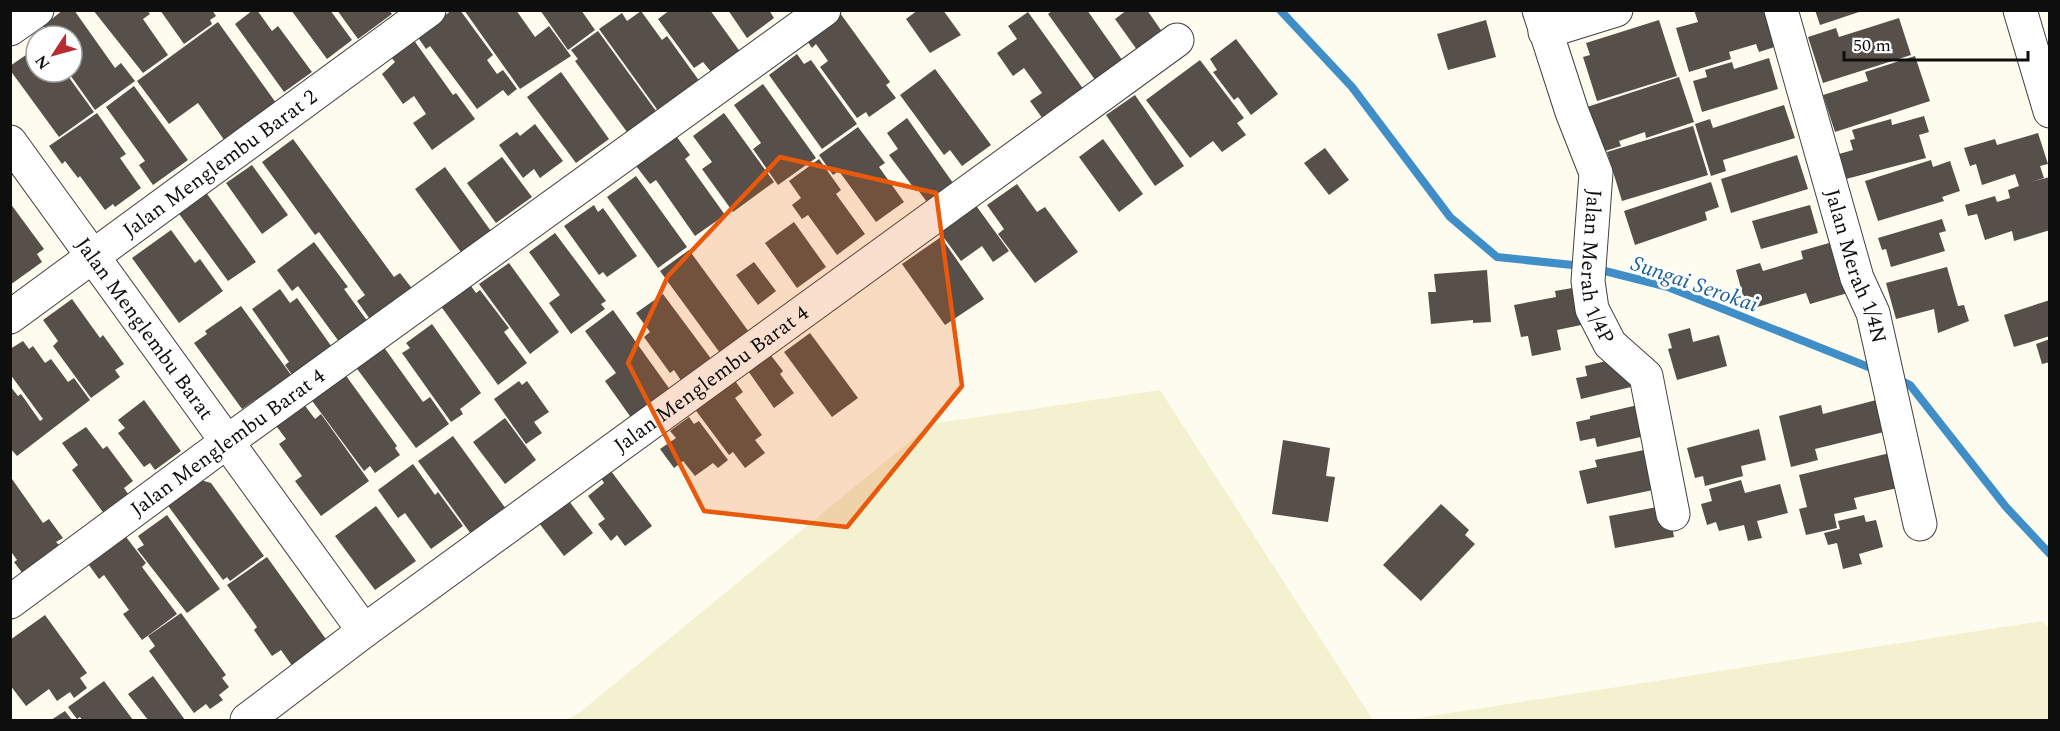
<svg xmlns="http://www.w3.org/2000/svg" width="2060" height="731" font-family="Spectral,serif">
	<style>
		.farmland { fill: #f3f1d0 }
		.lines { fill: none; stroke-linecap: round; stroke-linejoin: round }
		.stream { stroke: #408ec7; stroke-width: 8 }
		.building { fill: #564f4a }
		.minor-casing { stroke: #414141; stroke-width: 35 }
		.minor { stroke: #fff; stroke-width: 33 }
		.marked { fill: #e8590c; fill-opacity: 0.2; stroke: #e8590c; stroke-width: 4.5; stroke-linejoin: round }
		.labels { text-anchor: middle; stroke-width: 6; stroke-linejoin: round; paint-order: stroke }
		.street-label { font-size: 21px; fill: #0e0e0e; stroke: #fff }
		.water-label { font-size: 22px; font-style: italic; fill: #1c609a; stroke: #fff }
	</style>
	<rect width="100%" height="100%" fill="#fefcef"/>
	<g class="farmland">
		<polygon points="1160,390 1373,720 566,720 579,713 931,424"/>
		<polygon points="2042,621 2049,628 2049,720 1405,720"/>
	</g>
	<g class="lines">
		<g class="stream">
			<polyline points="1280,10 1352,87 1450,217 1497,257 1582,266"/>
			<polyline points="1597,269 1668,287 1876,370"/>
			<polyline points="1898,379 1910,385 2006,507 2050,554"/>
		</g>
	</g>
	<g class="building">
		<polygon points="63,10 74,10 115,68 121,63 135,81 95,110 68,72 72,72 73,68 72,36 50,36 43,26"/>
		<polygon points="93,10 147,10 150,14 143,19 168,55 143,73"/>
		<polygon points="160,10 212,10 216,16 210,20 212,24 184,44"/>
		<polygon points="253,10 257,10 272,31 278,26 312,72 284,92 235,24"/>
		<polygon points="291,10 330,10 352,40 327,59"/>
		<polygon points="337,10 389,10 392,14 358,39"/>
		<polygon points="452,10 460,10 493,55 487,60 497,74 503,70 517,89 508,96 503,90 477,109 430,46 426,49 417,36"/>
		<polygon points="464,10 516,10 535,37 549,26 571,56 520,89"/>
		<polygon points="540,10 581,10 595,30 568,50"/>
		<polygon points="670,10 710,10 741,53 712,73 703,62 694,68 658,19"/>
		<polygon points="728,10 769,10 774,18 747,38"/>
		<polygon points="918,10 943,10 961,35 930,53 906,19"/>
		<polygon points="1053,10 1087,10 1125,64 1098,84 1048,14"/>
		<polygon points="1127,10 1147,10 1165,36 1140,54 1115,19"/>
		<polygon points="1694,10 1770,10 1781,45 1759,52 1756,44 1729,52 1731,59 1689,72 1676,28 1698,22"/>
		<polygon points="1815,10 1862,10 1862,11 1820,25"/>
		<polygon points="641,11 662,40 667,36 700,82 659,112 599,29 622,13 627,21"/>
		<polygon points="1028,12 1084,90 1043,119 1030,101 1042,93 1024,68 1013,76 997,53 1017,39 1008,26"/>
		<polygon points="840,13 890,82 886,85 896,98 869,117 866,112 857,118 820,67 828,61 816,44 812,48 805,38"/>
		<polygon points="1899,18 1911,55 1823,83 1808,37 1836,28 1839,37"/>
		<polygon points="1486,20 1496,57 1448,70 1437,34"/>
		<polygon points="1659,20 1677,76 1597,101 1583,57 1590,55 1586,43"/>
		<polygon points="218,22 279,107 227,144 198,103 169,124 137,81"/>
		<polygon points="598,31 656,111 627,132 575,61 578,59 571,50"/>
		<polygon points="413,39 453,95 456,93 475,119 432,150 413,123 426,114 414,96 403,104 382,74 395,62 390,56"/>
		<polygon points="1236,39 1278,94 1251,115 1238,97 1234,100 1213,72 1217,70 1210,59"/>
		<polygon points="36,48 36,72 65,72 94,112 59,137 10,70 10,66"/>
		<polygon points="797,54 804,64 811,60 857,124 822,149 769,75"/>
		<polygon points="1915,56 1930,101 1835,132 1823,95 1868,81 1865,72"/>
		<polygon points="1769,58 1778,89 1702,112 1693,81 1707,77 1705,70 1732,62 1734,69"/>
		<polygon points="1200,60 1244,118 1237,123 1246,135 1222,152 1213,141 1190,158 1146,100"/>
		<polygon points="935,69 991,145 962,166 950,150 944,155 900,95"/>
		<polygon points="561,72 609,139 576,163 527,97"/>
		<polygon points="1679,77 1694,122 1646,138 1645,132 1619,141 1621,146 1602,152 1587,107"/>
		<polygon points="763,84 816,158 778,185 753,149 761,143 734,105"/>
		<polygon points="134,86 188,160 153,185 139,165 145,161 106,107"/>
		<polygon points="1135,95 1184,166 1155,186 1106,115"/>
		<polygon points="1784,105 1795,138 1723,160 1726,171 1711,176 1695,124 1710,119 1713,128"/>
		<polygon points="97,113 126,154 120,158 141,188 115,207 113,204 105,210 80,176 78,178 65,161 62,164 49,146"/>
		<polygon points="724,113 774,182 733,212 702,169 712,162 693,136"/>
		<polygon points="1924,116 1929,132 1919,135 1926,158 1846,179 1839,154 1853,150 1850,140 1855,139 1852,130 1891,119 1892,125"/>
		<polygon points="907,118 953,183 927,202 918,190 916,191 889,155 898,149 887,133"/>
		<polygon points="535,124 563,161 540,178 534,169 523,178 499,145 517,132 520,136"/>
		<polygon points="1693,126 1708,175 1622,201 1607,152"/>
		<polygon points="858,127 885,163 879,167 904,202 876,222 839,171 833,175 819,155"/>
		<polygon points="674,133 690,155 685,159 725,215 695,236 656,180 650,184 633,162"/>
		<polygon points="2038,133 2048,164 2040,166 2044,178 2030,182 2050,177 2050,230 2014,241 2012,231 1985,240 1977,214 1968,216 1965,205 1995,196 1997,202 2010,198 2008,190 2019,186 2015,174 1982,185 1976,164 1970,166 1964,148 1995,139 1997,145"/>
		<polygon points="293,139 394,277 400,273 414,291 372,322 357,301 365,295 319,232 315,235 262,162"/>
		<polygon points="1103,139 1143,194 1119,212 1079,157"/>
		<polygon points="1325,148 1349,180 1329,195 1304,163"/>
		<polygon points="1797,155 1808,189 1731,213 1721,179"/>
		<polygon points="502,157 532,197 496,223 467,183"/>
		<polygon points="819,159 841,190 836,194 865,234 837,255 808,215 802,219 792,205 801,198 789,181"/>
		<polygon points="1931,160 1933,167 1950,161 1960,191 1942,197 1944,201 1878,221 1865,181"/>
		<polygon points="252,165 288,215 262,234 226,183"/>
		<polygon points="445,167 493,234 463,255 415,189"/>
		<polygon points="636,176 687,247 658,268 607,197"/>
		<polygon points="1711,182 1719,207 1705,212 1707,220 1635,245 1624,211"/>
		<polygon points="1017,184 1037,212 1045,207 1078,252 1035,283 998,234 1004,229 987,205"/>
		<polygon points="205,191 256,262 228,281 177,211"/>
		<polygon points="972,200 1009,251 993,262 982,246 961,261 936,227"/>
		<polygon points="10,203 44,249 37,254 42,262 10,285"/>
		<polygon points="594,205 598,212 603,208 637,256 607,277 603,272 599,275 564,226"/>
		<polygon points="1810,205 1818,233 1761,249 1752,221"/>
		<polygon points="1942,219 1946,231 1939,233 1945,251 1891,267 1886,249 1882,250 1878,238"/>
		<polygon points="794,222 826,267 797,288 765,243"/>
		<polygon points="171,230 195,263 200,259 223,291 179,323 132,258"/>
		<polygon points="555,233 606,301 601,304 605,309 571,334 549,303 560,295 529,252"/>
		<polygon points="941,237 984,299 945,325 902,264"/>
		<polygon points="1836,241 1851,292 1810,304 1806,293 1747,310 1736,270 1760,263 1763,271 1803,259 1801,251"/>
		<polygon points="314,242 348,287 344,289 368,322 340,343 298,286 292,291 277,270"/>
		<polygon points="689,250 749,332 720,353 660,271"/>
		<polygon points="754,262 776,291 758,305 736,275"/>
		<polygon points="509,263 559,332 530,354 479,284"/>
		<polygon points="1947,267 1958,306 1964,305 1969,321 1938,333 1934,309 1896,319 1886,283"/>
		<polygon points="1487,270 1491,322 1473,323 1473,320 1431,324 1428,292 1436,292 1434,274"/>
		<polygon points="469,283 476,293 480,290 509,328 504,332 527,363 498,385 440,305"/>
		<polygon points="1578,287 1586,324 1557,330 1561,350 1532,356 1528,336 1521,337 1514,305 1556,297 1555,291"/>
		<polygon points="280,289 290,303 297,298 334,350 295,379 285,365 289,362 252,309"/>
		<polygon points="663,294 712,360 682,382 674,370 670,373 644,337 650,332 636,313"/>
		<polygon points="72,299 100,338 103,335 124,364 115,370 120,377 91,398 53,346 58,341 43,320"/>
		<polygon points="2050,300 2050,336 2014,347 2004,315"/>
		<polygon points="241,306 294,379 258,404 255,400 242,409 194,343 207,334 205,331"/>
		<polygon points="613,310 671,391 632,419 605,381 616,373 585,331"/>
		<polygon points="432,324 481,393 460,409 463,414 451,422 402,353 410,348 406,343"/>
		<polygon points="1690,328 1693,342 1719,335 1727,366 1677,380 1668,349 1672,348 1668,334"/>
		<polygon points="810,333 858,398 832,417 784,352"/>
		<polygon points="2050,339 2050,362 2042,364 2036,344"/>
		<polygon points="23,341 29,349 33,346 45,363 51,359 68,382 74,378 90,400 17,456 10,448 10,386 18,396 21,394 40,421 43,419 10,374 10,349"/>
		<polygon points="383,346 423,402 430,397 449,424 416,448 355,366"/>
		<polygon points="766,349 783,371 780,374 794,393 774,408 744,365"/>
		<polygon points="1624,357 1631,387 1581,399 1576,378 1587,376 1585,366"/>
		<polygon points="344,373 397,446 395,448 400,455 375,473 370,466 364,471 310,398"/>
		<polygon points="731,375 743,392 735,398 762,435 755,440 765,453 745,468 733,452 729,455 691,404"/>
		<polygon points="519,381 522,385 527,381 549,412 534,422 542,433 526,444 494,399"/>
		<polygon points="1880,399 1888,431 1815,449 1818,460 1791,467 1779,416 1821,405 1823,414"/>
		<polygon points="144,400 181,451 155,470 150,463 144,467 118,433 125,428 118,420"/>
		<polygon points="303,403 315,419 321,414 369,481 321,516 295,481 302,476 279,444 286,439 274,423"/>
		<polygon points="1638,405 1645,436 1597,447 1595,438 1580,441 1576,422 1590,419 1590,416"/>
		<polygon points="689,417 694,424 699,421 728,460 718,468 713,463 695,476 683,461 674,468 660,449 676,438 670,431"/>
		<polygon points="505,418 536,460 505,484 473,442"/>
		<polygon points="86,427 103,449 107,446 133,481 124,488 131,498 105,515 72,470 78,465 62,443"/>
		<polygon points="1759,429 1766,460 1741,466 1743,476 1705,486 1703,476 1695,478 1687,448"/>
		<polygon points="453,436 506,509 471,534 418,461"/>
		<polygon points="1283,440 1330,448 1326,476 1335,477 1328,522 1272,514"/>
		<polygon points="1644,450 1653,490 1587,504 1579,471 1597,467 1595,460"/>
		<polygon points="1898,451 1906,486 1854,498 1857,509 1834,514 1837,528 1806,535 1799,509 1807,507 1799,475"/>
		<polygon points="413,464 435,495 438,492 463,526 431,549 405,513 398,518 378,490"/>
		<polygon points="611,471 652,526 625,546 617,535 611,541 598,524 605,519 588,496 604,483 601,478"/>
		<polygon points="12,479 43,523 49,519 63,538 56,542 61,547 23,574 14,562 17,560 10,550"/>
		<polygon points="197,479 211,483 264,556 230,581 227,577 223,580 166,503"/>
		<polygon points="1741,480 1745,493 1780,484 1788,513 1757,521 1762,538 1748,541 1744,525 1719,531 1716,522 1707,525 1701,504 1712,501 1709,489"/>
		<polygon points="566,497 593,533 564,556 536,519"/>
		<polygon points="1441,504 1469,530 1465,535 1475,544 1421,601 1383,565"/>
		<polygon points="1668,505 1674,537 1615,548 1609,516"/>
		<polygon points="376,506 416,561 375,590 335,536"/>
		<polygon points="167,515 220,589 187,613 137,549 144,545 138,536"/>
		<polygon points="1864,515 1866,522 1876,520 1883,547 1859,554 1862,564 1843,569 1837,543 1828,545 1824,533 1840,529 1838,521"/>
		<polygon points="123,533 146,563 142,567 177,614 142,640 123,614 129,610 104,575 99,579 86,561"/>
		<polygon points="267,557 328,642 293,667 281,650 272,656 254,630 257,627 227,585"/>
		<polygon points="181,613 226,675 222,678 229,687 219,695 223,700 210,709 206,704 194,713 149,651 155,646 148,636"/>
		<polygon points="45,615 87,673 80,678 87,688 74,698 70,692 57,701 49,689 26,706 10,685 10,640"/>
		<polygon points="153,676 185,720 148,720 128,694"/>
		<polygon points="104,681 133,720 82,720 80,717 77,719 68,707"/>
		<polygon points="65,711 72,720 51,720"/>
	</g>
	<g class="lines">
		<defs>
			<g id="minor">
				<path id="s1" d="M1539,10l33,102 24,61 -8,108 4,28 18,35 36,32 27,138"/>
				<path id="s2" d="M1781,10l76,268 16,35 47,211"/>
				<polyline points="2020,10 2050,111"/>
				<polyline points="10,29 37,10"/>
				<polyline points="1545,32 1616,10"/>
				<path id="s3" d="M10,142l354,489"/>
				<path id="s4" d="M10,317l419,-307"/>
				<path id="s5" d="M10,602l218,-161 596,-431"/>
				<path id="s6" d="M247,720l117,-89 813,-591"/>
			</g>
		</defs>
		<use href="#minor" class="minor-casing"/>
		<use href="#minor" class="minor"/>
	</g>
	<path class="marked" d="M780,157l156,36 26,193 -115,141 -143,-16 -76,-148 40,-87z"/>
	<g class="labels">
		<g class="street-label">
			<text dy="7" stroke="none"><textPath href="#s4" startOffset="260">Jalan Menglembu Barat 2</textPath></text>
			<text dy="7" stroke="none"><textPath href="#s1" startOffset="268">Jalan Merah 1/4P</textPath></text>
			<text dy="7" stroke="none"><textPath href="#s2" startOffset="267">Jalan Merah 1/4N</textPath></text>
			<text dy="7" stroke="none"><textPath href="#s3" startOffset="230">Jalan Menglembu Barat</textPath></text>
			<text dy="7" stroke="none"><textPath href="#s6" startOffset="576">Jalan Menglembu Barat 4</textPath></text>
			<text dy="7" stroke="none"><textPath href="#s5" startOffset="270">Jalan Menglembu Barat 4</textPath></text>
		</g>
		<g class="water-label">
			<text transform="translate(1695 283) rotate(19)" y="8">Sungai Serokai</text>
		</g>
	</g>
	<rect width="2060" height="731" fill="none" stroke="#0e0e0e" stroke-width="24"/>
	<g transform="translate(54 54) rotate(234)"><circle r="28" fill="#ffffff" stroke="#9f9f9f" stroke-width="1.5"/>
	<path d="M0-4.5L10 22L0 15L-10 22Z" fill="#b82b2f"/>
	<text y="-9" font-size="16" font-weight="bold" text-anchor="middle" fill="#0e0e0e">N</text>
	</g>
	<path d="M1844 51v9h184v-9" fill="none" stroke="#0e0e0e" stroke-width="3"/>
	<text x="1853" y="51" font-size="18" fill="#0e0e0e" stroke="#ffffff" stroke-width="4.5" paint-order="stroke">50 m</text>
</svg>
